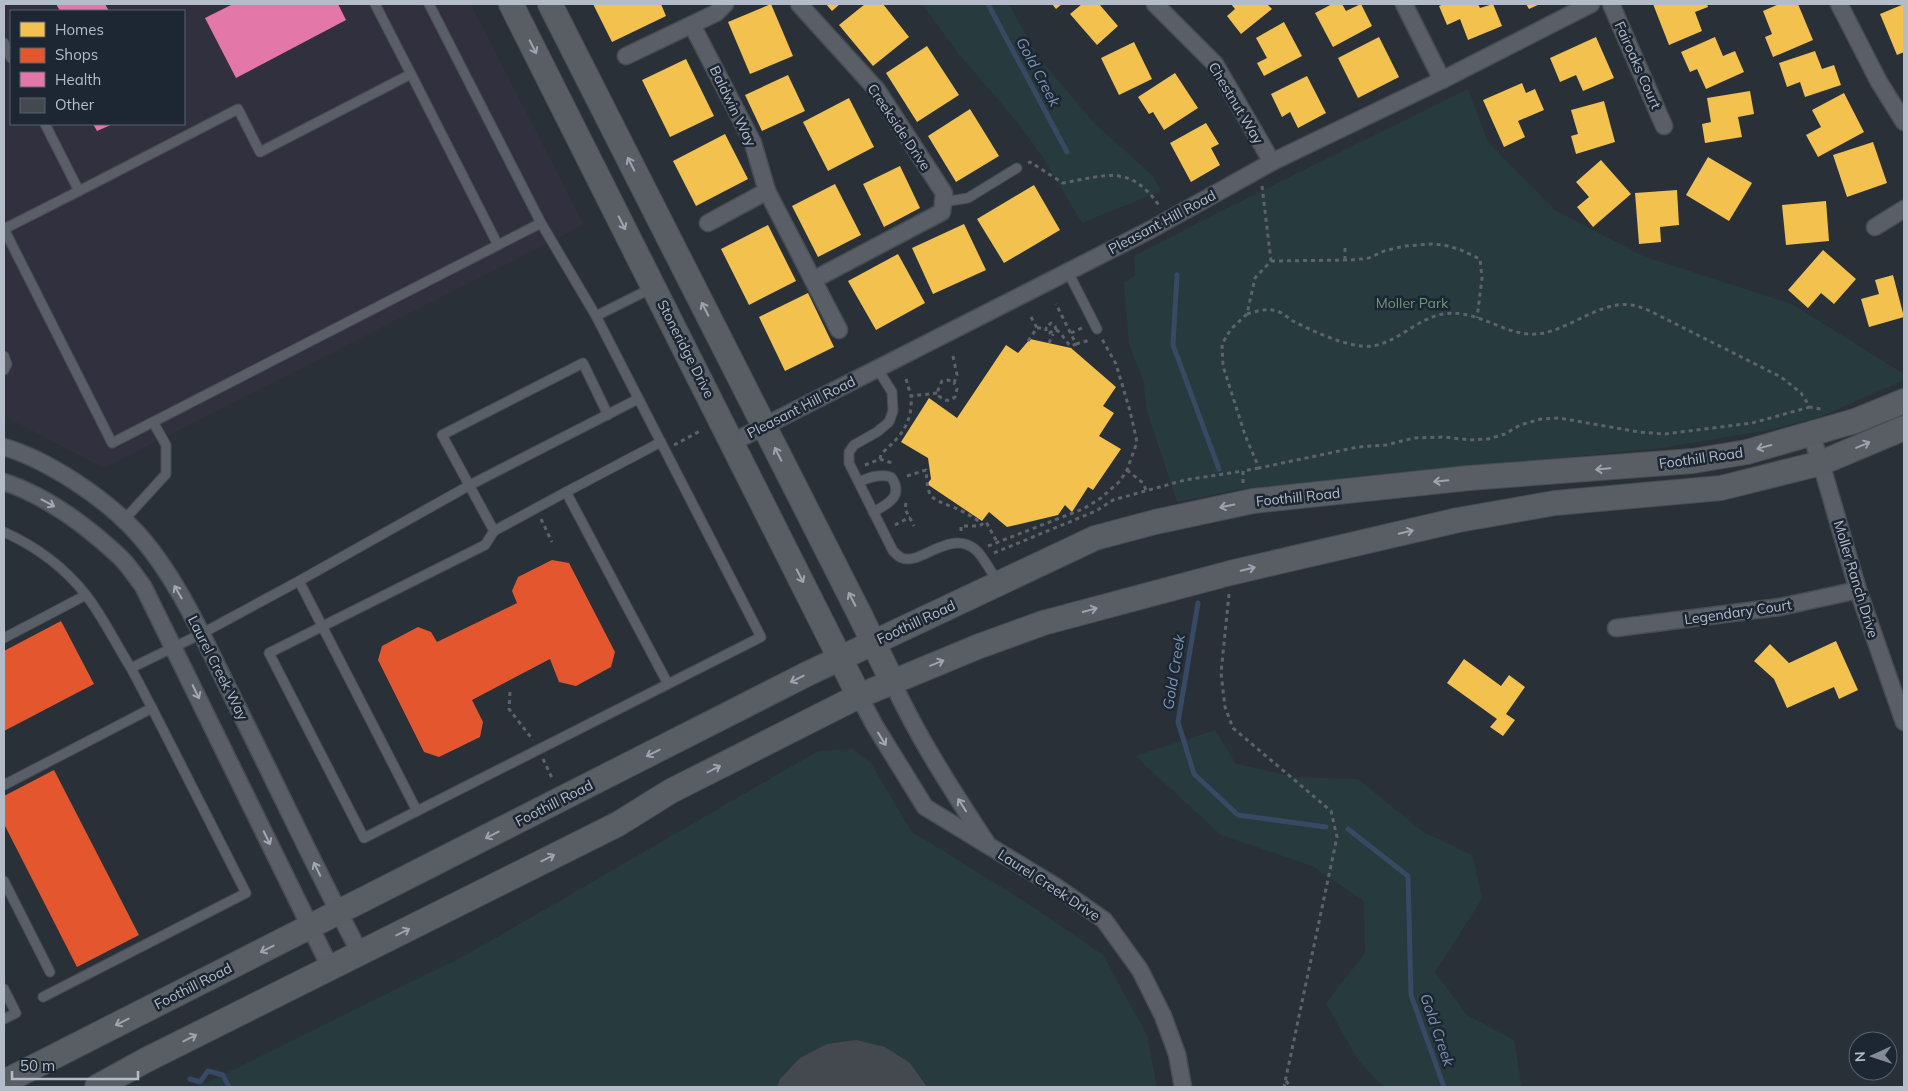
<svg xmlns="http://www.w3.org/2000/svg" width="1908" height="1091" font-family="Mulish,sans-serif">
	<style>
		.medical { fill: #31303e; fill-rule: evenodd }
		.green { fill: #273a3e }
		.homes { fill: #f2c14e }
		.shops { fill: #e4572e }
		.health { fill: #e377a8 }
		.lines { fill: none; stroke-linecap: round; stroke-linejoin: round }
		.stream { stroke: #384963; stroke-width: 5 }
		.building { fill: #444950 }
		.lane-casing { stroke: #484c53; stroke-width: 11 }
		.street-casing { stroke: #484c53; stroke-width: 19 }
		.secondary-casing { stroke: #484c53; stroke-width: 26 }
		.path { stroke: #5d636a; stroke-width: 3; stroke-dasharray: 4 4; stroke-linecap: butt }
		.lane { stroke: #5a5e66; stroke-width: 9 }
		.street { stroke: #5a5e66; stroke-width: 16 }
		.secondary { stroke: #595d64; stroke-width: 24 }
		.oneway { stroke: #9da4b0 }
		.oneway2 { stroke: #a2a9b5 }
		.labels { text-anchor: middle; stroke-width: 5; stroke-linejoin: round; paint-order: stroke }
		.street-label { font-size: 14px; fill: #b4bcc9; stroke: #1d2633 }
		.park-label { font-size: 14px; fill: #6b9a76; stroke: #1d2633 }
		.water-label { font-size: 15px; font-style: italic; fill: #7c92b1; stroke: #1d2633 }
	</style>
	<rect width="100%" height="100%" fill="#2a3038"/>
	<path class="medical" d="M4,4h467l113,221 -480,243 -100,-52zM11,11h173v113h-173z"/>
	<g class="green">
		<polygon points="922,4 1009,4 1038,57 1095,124 1153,176 1161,191 1082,223 1042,156 1018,123 959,54"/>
		<polygon points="1468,89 1488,142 1555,210 1643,256 1792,304 1904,374 1904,380 1820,417 1769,430 1662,448 1242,489 1177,502 1147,411 1143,379 1129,345 1124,282 1135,276 1134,256 1221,211"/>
		<polygon points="1215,730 1236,764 1295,777 1358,779 1422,831 1473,856 1482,899 1435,972 1467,1015 1514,1040 1522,1087 1383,1087 1358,1060 1326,1003 1365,953 1364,901 1312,866 1221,835 1135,756"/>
		<polygon points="852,749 871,763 911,831 1030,905 1103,955 1147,1035 1157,1087 198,1087 468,954 818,751"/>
	</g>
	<g class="homes">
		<polygon points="593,4 661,4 666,16 612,42"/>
		<polygon points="771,4 793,56 750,74 728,22"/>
		<polygon points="826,4 840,4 832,11"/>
		<polygon points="865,4 883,4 909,37 873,66 839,25"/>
		<polygon points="1052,4 1062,4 1056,9"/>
		<polygon points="1082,4 1099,4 1118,26 1097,45 1070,14"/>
		<polygon points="1231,4 1267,4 1272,9 1241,34 1227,16 1235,9"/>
		<polygon points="1332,4 1342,4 1346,11 1361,4 1372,26 1333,47 1315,13"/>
		<polygon points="1444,4 1478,4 1480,8 1493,4 1502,26 1468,40 1460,19 1447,25 1439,6"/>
		<polygon points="1526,4 1540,4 1529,9"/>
		<polygon points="1653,4 1707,4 1708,7 1695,12 1702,31 1669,45"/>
		<polygon points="1779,4 1798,4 1813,40 1773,57 1765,37 1772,34 1763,11"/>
		<polygon points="1904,4 1904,52 1897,55 1880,14"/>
		<polygon points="1284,22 1302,56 1264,76 1257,63 1267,58 1256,38"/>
		<polygon points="1379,37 1399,77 1358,98 1338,58"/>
		<polygon points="1596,37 1614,78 1583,91 1576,75 1560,82 1550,58"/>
		<polygon points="1715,37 1723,56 1735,51 1744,72 1706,89 1697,69 1690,72 1681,52"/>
		<polygon points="1134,42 1152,79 1119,95 1101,58"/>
		<polygon points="927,46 959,95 917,122 886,73"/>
		<polygon points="1815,51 1822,69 1834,65 1841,85 1805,97 1800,82 1787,87 1779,63"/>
		<polygon points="686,59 714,116 670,137 642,80"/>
		<polygon points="1175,73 1198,108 1164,130 1153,112 1149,114 1138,97"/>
		<polygon points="788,75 805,111 762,131 745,95"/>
		<polygon points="1307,76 1326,113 1298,128 1290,112 1282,117 1271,94"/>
		<polygon points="1522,83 1526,93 1535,89 1544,110 1518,121 1525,137 1504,147 1483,100"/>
		<polygon points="1750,91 1754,114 1738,117 1742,137 1705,143 1702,124 1711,122 1707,98"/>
		<polygon points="1844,93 1864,132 1818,157 1806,135 1821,127 1812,110"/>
		<polygon points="849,98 874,147 828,171 803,122"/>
		<polygon points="1604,101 1615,142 1576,154 1571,136 1578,134 1571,110"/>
		<polygon points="970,109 999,156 956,182 928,136"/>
		<polygon points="1206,123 1219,144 1211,148 1220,165 1191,182 1170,143"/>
		<polygon points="725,134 748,179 696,206 673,161"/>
		<polygon points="1873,142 1887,183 1847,197 1833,155"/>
		<polygon points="1708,157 1752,183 1729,221 1686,195"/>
		<polygon points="1601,160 1631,194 1593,227 1577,207 1589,197 1576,182"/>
		<polygon points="900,166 920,208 884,227 863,184"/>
		<polygon points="835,184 861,235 818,257 792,206"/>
		<polygon points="1034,185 1060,230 1004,263 977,219"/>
		<polygon points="1677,190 1679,225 1660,227 1661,242 1639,244 1635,193"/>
		<polygon points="1826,201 1829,241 1786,245 1782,205"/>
		<polygon points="964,224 986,270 933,294 912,248"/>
		<polygon points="768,225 796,281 749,305 721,249"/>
		<polygon points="1823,250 1856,279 1834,304 1821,293 1808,308 1788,290"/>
		<polygon points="898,254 925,303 876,330 848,281"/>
		<polygon points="1893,275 1904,317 1869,327 1861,299 1879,294 1875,280"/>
		<polygon points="808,293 834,347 785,371 759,317"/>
		<polygon points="1030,339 1071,348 1116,387 1103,406 1114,413 1099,436 1121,449 1093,490 1088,487 1072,512 1065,505 1058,515 1007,527 989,512 982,521 927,484 931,479 928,458 901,442 929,398 957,418 1006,345 1018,353"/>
		<polygon points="1836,641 1858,690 1839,699 1834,687 1787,708 1774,679 1754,661 1770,644 1789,663"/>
		<polygon points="1464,659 1501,686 1509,675 1525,687 1506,714 1515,720 1503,736 1490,727 1497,719 1447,683"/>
	</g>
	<g class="shops">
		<polygon points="552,560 569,563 615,652 611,667 576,686 559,682 550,659 472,700 483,722 480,737 439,757 424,752 378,660 382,646 418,627 431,632 437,642 517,603 512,591 518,577"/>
		<polygon points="61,621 94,684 4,731 4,651"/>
		<polygon points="54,770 139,935 77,967 4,824 4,796"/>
	</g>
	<g class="health">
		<polygon points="56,4 105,4 109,11 60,11"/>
		<polygon points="233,4 338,4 346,20 236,78 205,18"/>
		<polygon points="93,124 113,124 97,131"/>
	</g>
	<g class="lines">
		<g class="stream">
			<polyline points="988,4 1067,152"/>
			<polyline points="1177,275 1173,345 1219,469"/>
			<polyline points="1198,603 1178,722 1194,774 1238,815 1326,827"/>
			<polyline points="1348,829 1408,876 1411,995 1444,1087"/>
			<polyline points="190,1079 200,1082 208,1071 223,1075 229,1087"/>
		</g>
	</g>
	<polygon class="building" points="856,1040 885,1047 910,1063 927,1087 777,1087 780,1079 800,1058 827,1044"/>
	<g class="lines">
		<defs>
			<g id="lane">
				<polyline points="4,43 11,58"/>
				<polyline points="411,74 498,245"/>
				<polyline points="45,124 79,191 238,109 260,152 411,74 375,4"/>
				<polyline points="79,191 4,229 112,443 541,223 429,4"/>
				<polyline points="943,202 968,198 1017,168"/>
				<polyline points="541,223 596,316"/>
				<polyline points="1068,272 1097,329"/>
				<polyline points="4,356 7,364 4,370"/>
				<path d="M877,368l15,24 1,19 -4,11 -12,10 -23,13 -5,7v11l44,88c2,2 6,6 9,7 18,8 48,-30 74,-8 7,6 16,24 22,32"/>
				<polyline points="661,442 566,492 668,684"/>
				<path d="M859,482c11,-5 20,-8 32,-5 13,18 -2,27 -18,35"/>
				<polyline points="124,520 166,474 166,445 153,422"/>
				<polyline points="494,531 442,435 583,363 608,415"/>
				<path d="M4,532c31,14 61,36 82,63 17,22 30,49 45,73"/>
				<polyline points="299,581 470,485 638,399"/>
				<polyline points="4,638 86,595"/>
				<polyline points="4,785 152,708 131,668 201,634 299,581 417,811 761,637 596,316 652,288"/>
				<polyline points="417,811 364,838 269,653 485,545 494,531 566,492"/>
				<polyline points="4,881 50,972"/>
				<polyline points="4,989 16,1013 4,1019"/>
				<polyline points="43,997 246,893 152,708"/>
			</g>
			<g id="street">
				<polyline points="1155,4 1215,64 1272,162"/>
				<polyline points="1404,4 1442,80"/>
				<polyline points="1611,4 1664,126"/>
				<polyline points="1839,4 1879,82 1904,122"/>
				<polyline points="692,25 753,143 767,191 813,280 942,212 944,193 877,90 799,4"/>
				<polyline points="626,56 716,13 725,4"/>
				<polyline points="708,223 767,191"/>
				<polyline points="1875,227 1904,209"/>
				<polyline points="813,280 839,330"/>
				<polyline points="1811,435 1821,463 1858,590 1904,722"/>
				<polyline points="733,442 1150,230 1272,162 1442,80 1591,4"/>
				<path d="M4,447c44,13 101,51 132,85 39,42 67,105 92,156 45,89 86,178 132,265"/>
				<path d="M4,482c43,14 84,45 117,76 8,8 15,19 22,28l187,381"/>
				<polyline points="1616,628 1780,607 1858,590"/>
				<path d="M892,681c26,57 60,109 94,161"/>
				<polyline points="859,696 875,726 925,807 1055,886 1104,920 1140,970 1163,1016 1177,1054 1183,1087"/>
			</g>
			<g id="secondary">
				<polyline points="511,4 859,696"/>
				<polyline points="550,4 859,613 892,681"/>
				<polyline points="4,1082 807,674 1095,538 1155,522 1253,501 1469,478 1693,461 1747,452 1855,421 1904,401"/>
				<polyline points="97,1087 146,1060 618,824 671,791 859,696 977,647 1043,623 1230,573 1458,520 1555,503 1721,488 1821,463 1904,428"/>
			</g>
		</defs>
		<use href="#lane" class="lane-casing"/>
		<use href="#street" class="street-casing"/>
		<use href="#secondary" class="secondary-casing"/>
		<g class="path">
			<path d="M1028,163l2,-1 33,21c44,-8 68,-19 97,24"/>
			<polyline points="1262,186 1271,261 1255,278 1247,314 1231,329 1222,344 1223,366 1245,435 1259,468 1358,447 1386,445 1414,438 1444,437 1470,440 1488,439 1505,434 1520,425 1541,419 1559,418 1639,432 1665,434 1752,423 1810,407"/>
			<polyline points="1345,260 1345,247"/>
			<polyline points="1271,261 1351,260 1369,258 1384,251 1405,246 1432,244 1444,245 1461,250 1480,259 1482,278 1477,318"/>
			<path d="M1247,314c10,-3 19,-6 30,-3 6,2 11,7 16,10 19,10 58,28 79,25 27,-4 45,-28 72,-32 31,-5 56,18 85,20 33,3 69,-34 101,-29 6,0 12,3 18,5l133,67 20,16 9,14 11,2"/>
			<polyline points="1031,317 1037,328"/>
			<polyline points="1037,328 1046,328 1046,332 1049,333 1056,330 1055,326 1051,323 1046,328"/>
			<path d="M1056,330c7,3 9,12 15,16l5,-2 -20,-40"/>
			<polyline points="1071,333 1084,327"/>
			<polyline points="1028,341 1037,328"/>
			<polyline points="1049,343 1053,334"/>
			<polyline points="1076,344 1090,340"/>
			<path d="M953,356l4,19 -3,8 -6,-3 -6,1 -4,9 1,6c5,5 10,6 16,1l2,-8 -3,-6"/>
			<polyline points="906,379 911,396 938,393"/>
			<polyline points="674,445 702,430"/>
			<path d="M880,459l1,-5c19,-17 32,-30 30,-58"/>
			<polyline points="865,465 880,459 892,463"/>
			<polyline points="1127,470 1143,483 1146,490"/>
			<path d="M907,476l19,-6c2,27 2,28 27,37 10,4 20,10 28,16"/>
			<polyline points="1243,483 1243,471 1259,468"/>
			<polyline points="906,503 905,509 914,526"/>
			<polyline points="541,519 552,542"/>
			<polyline points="895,525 910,517"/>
			<polyline points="961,531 961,526 979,526 986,522 997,542"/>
			<polyline points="988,546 1083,509 1101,498 1120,481 1127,470 1137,442 1130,411 1116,364 1102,339"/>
			<polyline points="994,553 1096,511 1113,500 1185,480 1243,471"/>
			<polyline points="1229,594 1221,673 1225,707 1233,728 1331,811 1337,837 1284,1087"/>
			<polyline points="510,692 509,709 533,740"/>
			<polyline points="543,759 552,778"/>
			<polyline points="1286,1081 1291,1087"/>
		</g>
		<use href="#lane" class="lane"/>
		<use href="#street" class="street"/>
		<use href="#secondary" class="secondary"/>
	</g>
	<defs><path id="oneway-shaft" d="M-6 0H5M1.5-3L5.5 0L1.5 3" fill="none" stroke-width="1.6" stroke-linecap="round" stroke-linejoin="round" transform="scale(1.25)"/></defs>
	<g class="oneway">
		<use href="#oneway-shaft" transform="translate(533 47) rotate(63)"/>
		<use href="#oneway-shaft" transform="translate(631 164) rotate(-117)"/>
		<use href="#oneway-shaft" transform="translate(622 223) rotate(63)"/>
		<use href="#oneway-shaft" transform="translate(705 309) rotate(-117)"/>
		<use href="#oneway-shaft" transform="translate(1863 445) rotate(-23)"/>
		<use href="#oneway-shaft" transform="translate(1764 447) rotate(165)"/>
		<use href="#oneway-shaft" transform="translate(778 454) rotate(-117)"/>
		<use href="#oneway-shaft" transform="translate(1603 469) rotate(175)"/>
		<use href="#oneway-shaft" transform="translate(1441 481) rotate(174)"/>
		<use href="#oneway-shaft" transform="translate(1227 506) rotate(168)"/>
		<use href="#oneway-shaft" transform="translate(1406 532) rotate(-13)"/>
		<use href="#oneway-shaft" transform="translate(1248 569) rotate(-13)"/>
		<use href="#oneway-shaft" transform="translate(800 576) rotate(63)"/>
		<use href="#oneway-shaft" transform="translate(852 599) rotate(-117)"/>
		<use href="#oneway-shaft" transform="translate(1090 610) rotate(-15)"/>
		<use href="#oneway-shaft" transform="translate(937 663) rotate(-22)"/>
		<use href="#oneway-shaft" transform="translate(797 679) rotate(153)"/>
		<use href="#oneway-shaft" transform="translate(653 753) rotate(153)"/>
		<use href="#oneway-shaft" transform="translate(714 769) rotate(-27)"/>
		<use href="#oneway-shaft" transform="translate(492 835) rotate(153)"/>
		<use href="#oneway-shaft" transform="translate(548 858) rotate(-27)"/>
		<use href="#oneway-shaft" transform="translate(403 932) rotate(-27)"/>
		<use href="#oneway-shaft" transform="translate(267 949) rotate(153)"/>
		<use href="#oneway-shaft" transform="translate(122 1022) rotate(153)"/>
		<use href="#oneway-shaft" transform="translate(190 1038) rotate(-27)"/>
	</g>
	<g class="oneway2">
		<use href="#oneway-shaft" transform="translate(48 503) rotate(28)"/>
		<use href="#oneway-shaft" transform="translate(178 592) rotate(-120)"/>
		<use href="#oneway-shaft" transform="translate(196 692) rotate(64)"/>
		<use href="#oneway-shaft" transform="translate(882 739) rotate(58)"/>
		<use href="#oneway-shaft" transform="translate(962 805) rotate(-123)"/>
		<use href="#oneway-shaft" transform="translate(267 838) rotate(64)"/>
		<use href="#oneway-shaft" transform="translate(317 869) rotate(-116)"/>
	</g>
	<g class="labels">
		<g class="street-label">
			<text transform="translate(1638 65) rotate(66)" y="5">Fairoaks Court</text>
			<text transform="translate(1236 103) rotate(59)" y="5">Chestnut Way</text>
			<text transform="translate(733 106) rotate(64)" y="5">Baldwin Way</text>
			<text transform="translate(899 127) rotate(56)" y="5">Creekside Drive</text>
			<text transform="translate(1162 222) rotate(-28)" y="5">Pleasant Hill Road</text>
			<text transform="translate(686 349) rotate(63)" y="5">Stoneridge Drive</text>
			<text transform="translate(801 407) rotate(-27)" y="5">Pleasant Hill Road</text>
			<text transform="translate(1701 458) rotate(-8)" y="5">Foothill Road</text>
			<text transform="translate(1298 497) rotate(-6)" y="5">Foothill Road</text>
			<text transform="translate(1856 579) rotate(73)" y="5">Moller Ranch Drive</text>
			<text transform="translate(1738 612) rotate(-8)" y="5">Legendary Court</text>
			<text transform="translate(916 622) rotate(-25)" y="5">Foothill Road</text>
			<text transform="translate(218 668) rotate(63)" y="5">Laurel Creek Way</text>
			<text transform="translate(554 803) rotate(-27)" y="5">Foothill Road</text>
			<text transform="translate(1049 885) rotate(33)" y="5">Laurel Creek Drive</text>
			<text transform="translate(193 986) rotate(-27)" y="5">Foothill Road</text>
		</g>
		<g class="park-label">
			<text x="1412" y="308">Moller Park</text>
		</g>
		<g class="water-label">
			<text transform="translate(1038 72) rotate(62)" y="5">Gold Creek</text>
			<text transform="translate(1174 672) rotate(-81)" y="5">Gold Creek</text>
			<text transform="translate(1437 1030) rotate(71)" y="5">Gold Creek</text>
		</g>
	</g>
	<rect width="1908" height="1091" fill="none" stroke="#b4bcc9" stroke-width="10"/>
	<rect x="10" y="10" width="175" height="115" fill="#1d2633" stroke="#59626f"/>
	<rect x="20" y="22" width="25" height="15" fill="#f2c14e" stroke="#59626f"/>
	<text x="55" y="35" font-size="15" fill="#b4bcc9">Homes</text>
	<rect x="20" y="48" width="25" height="15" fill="#e4572e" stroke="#59626f"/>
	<text x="55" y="60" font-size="15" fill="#b4bcc9">Shops</text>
	<rect x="20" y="72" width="25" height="15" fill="#e377a8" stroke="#59626f"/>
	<text x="55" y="85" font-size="15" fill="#b4bcc9">Health</text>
	<rect x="20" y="98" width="25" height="15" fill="#444950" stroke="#59626f"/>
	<text x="55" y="110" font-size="15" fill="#b4bcc9">Other</text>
	<g transform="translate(1873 1056) rotate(267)"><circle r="24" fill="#1d2633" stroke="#59626f"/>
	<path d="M0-4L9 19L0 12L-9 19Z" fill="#848b96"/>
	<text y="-8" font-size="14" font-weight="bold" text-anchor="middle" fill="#b4bcc9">N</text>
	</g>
	<path d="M12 1071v8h126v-8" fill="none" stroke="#b4bcc9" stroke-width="2.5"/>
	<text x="20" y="1071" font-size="15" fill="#b4bcc9" stroke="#1d2633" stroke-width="4" paint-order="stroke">50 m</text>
</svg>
